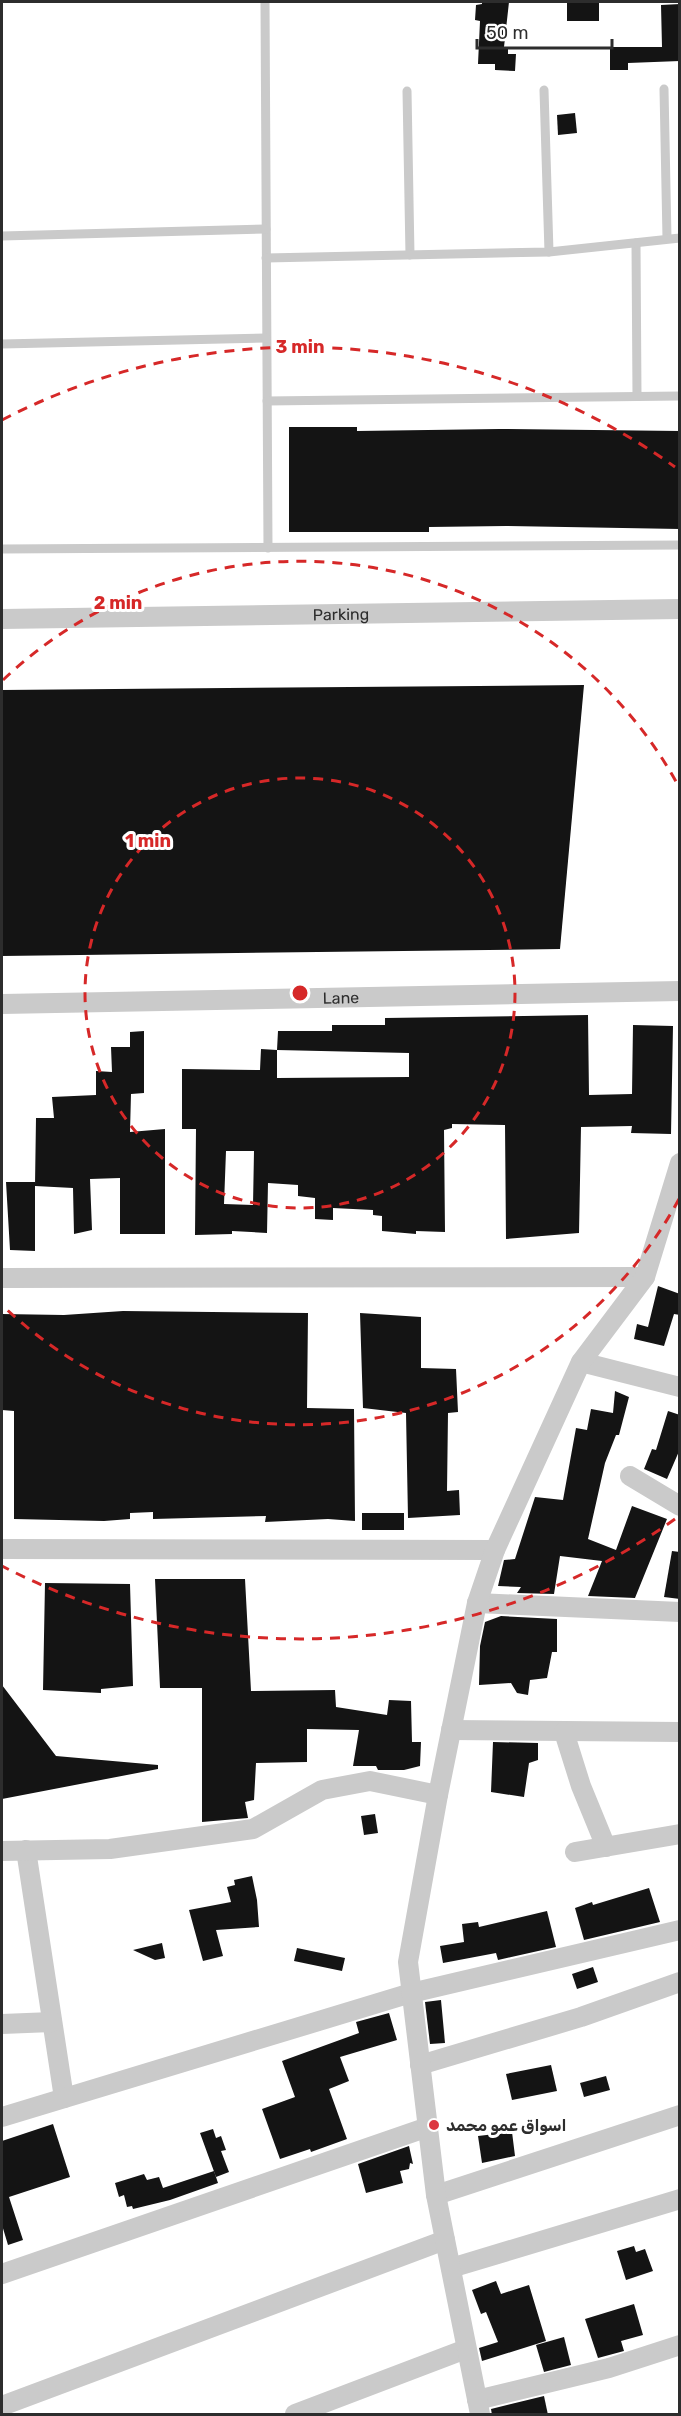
<svg xmlns="http://www.w3.org/2000/svg" width="681" height="2416" font-family="Rubik,Cairo,sans-serif">
	<style>
		.building { fill: #141414; fill-rule: evenodd }
		.lines { fill: none; stroke-linecap: round; stroke-linejoin: round }
		.lane { stroke: #cacaca; stroke-width: 9 }
		.street { stroke: #cacaca; stroke-width: 20 }
		.ring { fill: none; stroke: #d62828; stroke-width: 3; stroke-dasharray: 10 8 }
		.poi-dot { fill: #dc3740; stroke: #fff; stroke-width: 2 }
		.labels { text-anchor: middle; stroke-width: 6; stroke-linejoin: round; paint-order: stroke }
		.street-label { font-size: 16px; fill: #2d2d2d; stroke: #fff }
		.poi-label { font-size: 16px; font-weight: bold; fill: #2d2d2d; stroke: #fff; text-anchor: start }
		.centre { fill: #d62828; stroke: #fff; stroke-width: 3 }
		.ring-label { font-size: 18px; text-anchor: middle; font-weight: bold; fill: #d62828; stroke: #fff; stroke-width: 6; stroke-linejoin: round; paint-order: stroke }
	</style>
	<rect width="100%" height="100%" fill="#fff"/>
	<g class="building">
		<polygon points="482,2 509,2 504,47 508,47 508,54 516,54 515,71 495,70 495,64 478,64 480,21 475,20 476,5 482,4"/>
		<rect x="567" y="2" width="32" height="19"/>
		<polygon points="680,4 680,61 628,63 628,70 610,70 610,47 662,47 661,5"/>
		<polygon points="575,113 577,133 558,135 557,115"/>
		<polygon points="289,427 357,427 357,431 499,429 680,431 680,529 506,526 429,527 429,532 289,532"/>
		<polygon points="584,685 560,949 2,956 2,690"/>
		<path d="M588,1015l1,80 43,-1 1,-69 40,1 -2,108 -40,-1 1,-7 -51,1 -2,106 -73,6 -1,-114 -53,-1v4l-8,2 1,102 -29,-1v3l-34,-3v-15l-9,-1v-5l-40,-2v12l-18,-1v-21l-17,-2v-11l-30,-2 -1,50 -35,-2v3l-37,1 1,-106h-14v-60l78,1 1,-21 16,1 1,-19h54v-6h53v-7zM277,1050l132,3v24l-132,1zM226,1151h28l-1,54 -29,-1z"/>
		<polygon points="144,1031 144,1093 131,1094 130,1132 165,1129 165,1234 120,1234 120,1178 90,1179 92,1230 74,1234 73,1188 35,1186 35,1251 10,1250 6,1182 35,1182 35,1185 36,1118 54,1118 52,1097 96,1095 96,1071 112,1072 111,1047 130,1047 130,1032"/>
		<polygon points="658,1286 680,1294 680,1315 674,1314 664,1346 634,1339 637,1324 648,1327"/>
		<polygon points="123,1311 308,1313 307,1408 354,1409 355,1521 328,1519 265,1522 266,1516 153,1519 153,1512 130,1513 130,1519 104,1521 14,1519 14,1411 2,1410 2,1314 64,1315"/>
		<polygon points="360,1313 421,1317 421,1368 456,1369 458,1412 448,1413 447,1491 459,1490 460,1515 408,1518 406,1413 363,1408"/>
		<polygon points="615,1391 629,1397 619,1435 616,1435 605,1463 588,1539 616,1550 632,1506 667,1519 635,1598 588,1596 602,1561 560,1556 554,1594 517,1593 521,1587 498,1586 504,1560 515,1559 535,1497 563,1500 576,1428 587,1430 591,1409 613,1413"/>
		<polygon points="668,1411 680,1415 680,1449 667,1479 644,1469 652,1449 656,1450"/>
		<rect x="362" y="1513" width="42" height="17"/>
		<polygon points="672,1551 680,1552 680,1599 664,1597"/>
		<polygon points="155,1579 245,1579 251,1691 335,1690 336,1707 387,1715 389,1700 411,1701 412,1742 421,1742 420,1766 404,1770 378,1770 376,1766 353,1766 359,1730 307,1729 307,1762 256,1763 254,1800 245,1802 248,1818 202,1822 202,1688 160,1688"/>
		<polygon points="45,1583 130,1584 133,1686 101,1689 101,1693 43,1690"/>
		<polygon points="501,1616 557,1619 557,1652 552,1652 547,1678 530,1680 528,1695 517,1693 511,1683 479,1685 480,1646 485,1622"/>
		<polygon points="2,1685 56,1756 158,1765 158,1769 2,1799"/>
		<polygon points="493,1742 538,1743 538,1760 529,1763 524,1797 491,1792"/>
		<polygon points="375,1814 378,1833 364,1835 361,1816"/>
		<polygon points="252,1876 257,1900 259,1927 216,1930 223,1956 203,1961 189,1910 231,1902 227,1887 235,1885 234,1880"/>
		<polygon points="649,1888 660,1922 584,1940 575,1908 592,1902 593,1905"/>
		<polygon points="547,1911 556,1947 498,1960 496,1953 443,1963 440,1946 464,1942 462,1924 478,1922 479,1927"/>
		<polygon points="162,1943 165,1958 155,1960 133,1950"/>
		<polygon points="297,1948 345,1958 342,1971 294,1961"/>
		<polygon points="593,1967 598,1982 577,1989 572,1974"/>
		<polygon points="441,2000 445,2043 430,2044 425,2002"/>
		<polygon points="389,2013 397,2040 340,2057 349,2081 329,2089 347,2139 311,2152 310,2149 280,2159 262,2109 295,2097 282,2061 359,2033 356,2022"/>
		<polygon points="551,2065 557,2091 512,2100 506,2074"/>
		<polygon points="606,2076 610,2090 584,2097 580,2083"/>
		<polygon points="53,2124 70,2177 9,2197 23,2240 8,2245 2,2225 2,2141"/>
		<polygon points="213,2129 216,2138 221,2136 226,2150 221,2151 229,2172 216,2177 200,2133"/>
		<polygon points="512,2132 515,2156 482,2163 478,2136"/>
		<polygon points="409,2146 413,2164 410,2163 409,2169 400,2171 403,2183 366,2193 358,2164"/>
		<polygon points="214,2171 218,2183 170,2200 133,2209 132,2206 127,2207 124,2195 119,2197 115,2183 144,2174 147,2180 159,2177 163,2188"/>
		<polygon points="634,2246 636,2252 645,2249 653,2271 626,2280 617,2251"/>
		<polygon points="496,2281 501,2294 529,2285 546,2341 482,2361 479,2348 498,2342 486,2312 481,2314 472,2290"/>
		<polygon points="634,2304 643,2335 621,2341 624,2351 598,2358 585,2319"/>
		<polygon points="564,2337 571,2365 544,2372 536,2345"/>
		<polygon points="544,2396 548,2415 492,2415 491,2409"/>
	</g>
	<g class="lines">
		<g class="lane">
			<polyline points="265,2 268,548"/>
			<polyline points="664,89 667,238"/>
			<polyline points="544,90 549,252"/>
			<polyline points="407,91 410,255"/>
			<polyline points="2,236 266,229"/>
			<polyline points="636,243 637,396"/>
			<polyline points="266,258 549,252 680,238"/>
			<polyline points="2,344 266,338"/>
			<polyline points="267,401 680,396"/>
			<polyline points="2,549 680,545"/>
		</g>
		<g class="street">
			<path id="s1" d="M2,619l678,-10"/>
			<path id="s2" d="M2,1004l678,-13"/>
			<polyline points="2,1278 645,1277"/>
			<polyline points="581,1362 680,1387"/>
			<polyline points="630,1476 680,1506"/>
			<polyline points="2,1549 495,1550"/>
			<polyline points="477,1603 680,1612"/>
			<polyline points="451,1730 680,1732"/>
			<polyline points="564,1732 581,1786 606,1847"/>
			<polyline points="26,1850 64,2098"/>
			<polyline points="2,1851 110,1849 253,1829 322,1790 370,1781 438,1795"/>
			<polyline points="575,1852 680,1834"/>
			<polyline points="2,2024 52,2022"/>
			<polyline points="420,2065 581,2017 680,1982"/>
			<polyline points="2,2117 411,1993 680,1930"/>
			<polyline points="436,2195 680,2115"/>
			<polyline points="451,2268 680,2199"/>
			<polyline points="2,2274 428,2127"/>
			<polyline points="477,2400 609,2368 680,2345"/>
			<polyline points="2,2406 445,2240"/>
			<polyline points="295,2414 466,2349"/>
			<polyline points="480,2414 436,2195 408,1962 438,1795 477,1603 495,1550 581,1362 645,1277 680,1163"/>
		</g>
	</g>
	<g class="ring">
		<circle cx="300" cy="993" r="215"/>
		<path d="M679 1199A431 431 0 0 1 3 1306M3 680A431 431 0 0 1 679 787"/>
		<path d="M675 1519A646 646 0 0 1 2 1566M2 420A646 646 0 0 1 675 467"/>
	</g>
	<circle class="poi-dot" cx="434" cy="2125" r="6"/>
	<g class="labels">
		<g class="street-label">
			<text dy="6" stroke="none"><textPath href="#s1" startOffset="339">Parking</textPath></text>
			<text dy="6" stroke="none"><textPath href="#s2" startOffset="339">Lane</textPath></text>
		</g>
		<g class="poi-label">
			<text x="446" y="2131">اسواق عمو محمد</text>
		</g>
	</g>
	<circle cx="300" cy="993" r="9" class="centre"/>
	<g class="ring-label">
		<text x="300" y="353">3 min</text>
		<text x="118" y="609">2 min</text>
		<text x="148" y="847">1 min</text>
	</g>
	<rect width="681" height="2416" fill="none" stroke="#2d2d2d" stroke-width="6"/>
	<path d="M477 39v9h135v-9" fill="none" stroke="#2d2d2d" stroke-width="3"/>
	<text x="486" y="39" font-size="18" fill="#2d2d2d" stroke="#ffffff" stroke-width="4.5" paint-order="stroke">50 m</text>
</svg>
